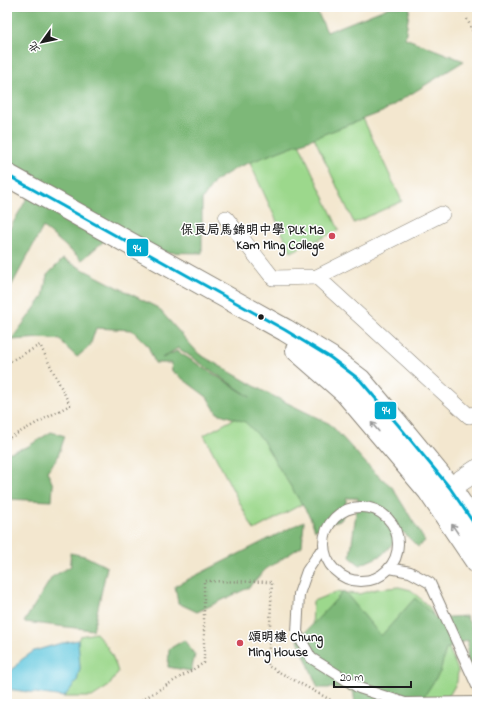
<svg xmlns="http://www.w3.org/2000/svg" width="484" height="711" font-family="'Indie Flower','LXGW WenKai TC',sans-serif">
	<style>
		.green { fill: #9cd88c; stroke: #5c7a54 }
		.forest { fill: #7db878; stroke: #4c6a4a; fill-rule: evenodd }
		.water { fill: #61c7de; stroke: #3e727d }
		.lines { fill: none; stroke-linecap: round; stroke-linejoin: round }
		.service-casing { stroke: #888276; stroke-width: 12 }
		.pedestrian-casing { stroke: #888276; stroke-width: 16 }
		.minor-casing { stroke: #888276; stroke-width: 22 }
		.tertiary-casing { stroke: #888276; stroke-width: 24 }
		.path { stroke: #888276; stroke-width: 2.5; stroke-dasharray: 1 3; stroke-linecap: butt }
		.service { stroke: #fff; stroke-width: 10 }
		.pedestrian { stroke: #fff; stroke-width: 15 }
		.minor { stroke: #fff; stroke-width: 21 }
		.tertiary { stroke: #fff; stroke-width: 22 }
		.bus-1-casing { stroke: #fff; stroke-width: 6 }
		.bus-1 { stroke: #00a9ce; stroke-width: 3 }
		.oneway { stroke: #999 }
		.poi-dot { fill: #d1495b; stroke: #fff; stroke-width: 1.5 }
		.bus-dot { fill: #1c1c1c; stroke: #fff; stroke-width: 1.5 }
		.labels { text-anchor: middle; stroke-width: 3; stroke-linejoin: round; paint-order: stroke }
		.poi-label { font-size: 13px; font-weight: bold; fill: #1c1c1c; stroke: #fff; text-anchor: end }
		.line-badge { stroke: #fff; stroke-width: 1.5 }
		.badge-label { font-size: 11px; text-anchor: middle; font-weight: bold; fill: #fff }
	</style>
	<rect width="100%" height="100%" fill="#fff"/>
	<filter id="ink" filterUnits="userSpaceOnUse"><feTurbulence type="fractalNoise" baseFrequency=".025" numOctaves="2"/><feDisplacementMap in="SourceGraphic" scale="8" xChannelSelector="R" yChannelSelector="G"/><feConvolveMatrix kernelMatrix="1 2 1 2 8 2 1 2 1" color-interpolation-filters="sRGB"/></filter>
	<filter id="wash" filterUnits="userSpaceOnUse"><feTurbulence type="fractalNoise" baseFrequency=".012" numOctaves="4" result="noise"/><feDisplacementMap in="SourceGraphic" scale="16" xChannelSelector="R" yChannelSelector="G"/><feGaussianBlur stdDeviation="0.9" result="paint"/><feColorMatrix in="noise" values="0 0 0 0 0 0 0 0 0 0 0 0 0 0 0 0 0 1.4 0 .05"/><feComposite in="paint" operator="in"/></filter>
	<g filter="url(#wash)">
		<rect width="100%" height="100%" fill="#f3e7cf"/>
		<g class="green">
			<polygon points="359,110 402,201 354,223 312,133"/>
			<polygon points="297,139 339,230 291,252 249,161"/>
			<polygon points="254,408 304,503 254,530 204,435"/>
			<polygon points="399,587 411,590 429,607 440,627 458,670 457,682 446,701 370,700 345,688 311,663 313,601 336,592 359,594 377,589"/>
			<path d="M96,633c12,13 17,22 22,39l-9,14 -17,11h-28l13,-16 3,-13 -2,-28 2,-4z"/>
		</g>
		<g class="forest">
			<polygon points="7,7 315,7 327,32 390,7 410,7 405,38 464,61 382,112 238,167 215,181 202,200 202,253 146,252 112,234 82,260 43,227 7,294 7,230 9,230 34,186 7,173"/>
			<path d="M63,259l95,49 41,46 64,37 67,33 44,48 18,15 33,54 -7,6 -15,-15 -21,23 -22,10 -10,-8 8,-59h-11l-5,21 -27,11 -5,-13 -31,-49 -17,-29 -17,-17 -28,-9 -10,-16 -35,-26 -1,-8h-16l-7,-17 -16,-16 -36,-2 -6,18 -13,11 -13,-12 -3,-5 -19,-2 -31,2 32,-43 4,-22zM178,348l72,49 -73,-46 -15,7z"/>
			<polygon points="51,432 65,436 57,459 47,471 53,485 52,501 7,499 7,453 27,447"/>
			<polygon points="304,521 302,546 266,569 248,588 197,612 178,603 175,586"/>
			<polygon points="70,553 85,556 107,567 93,630 24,622 52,577 71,566"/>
			<polygon points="344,591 381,636 415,598 436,618 466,616 477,638 477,679 466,676 468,640 446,649 440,672 419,704 355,704 353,688 318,688 298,640"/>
			<polygon points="184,640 195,655 191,671 168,667 169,649"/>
		</g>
		<polygon class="water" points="78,640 80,668 77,681 64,697 7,689 7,676 21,660 34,651 58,644"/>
	</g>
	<g filter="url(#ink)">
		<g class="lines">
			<defs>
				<g id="service">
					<circle cx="361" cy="544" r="37"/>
					<polyline points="324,550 319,553 307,571 299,594 297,633 311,658 359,688 405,703 477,702"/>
					<polyline points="390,568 410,572 430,583 477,686"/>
				</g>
				<g id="pedestrian">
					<polyline points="226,218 273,278 317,277 442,214"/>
					<polyline points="317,277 469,416 477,413"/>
				</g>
				<polyline id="minor" points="435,498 477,470"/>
				<g id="tertiary">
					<polyline points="7,175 285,330 331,358 360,380 399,426 450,488 477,528"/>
					<polyline points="297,350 345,392 429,491 477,562"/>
				</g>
			</defs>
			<use href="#service" class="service-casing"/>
			<use href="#pedestrian" class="pedestrian-casing"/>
			<use href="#minor" class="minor-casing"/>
			<use href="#tertiary" class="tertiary-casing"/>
			<g class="path">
				<polyline points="467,19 477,40"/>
				<polyline points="7,363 40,345 70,405 7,439"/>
				<polyline points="135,704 204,663 204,581 272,582 268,666 338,704"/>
			</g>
			<use href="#service" class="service"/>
			<use href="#pedestrian" class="pedestrian"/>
			<use href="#minor" class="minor"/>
			<use href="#tertiary" class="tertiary"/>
			<defs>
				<polyline id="bus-1" points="7,175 285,330 331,358 360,380 399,426 450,488 477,528"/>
			</defs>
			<use href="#bus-1" class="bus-1-casing"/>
			<use href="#bus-1" class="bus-1"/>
		</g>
		<defs><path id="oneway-shaft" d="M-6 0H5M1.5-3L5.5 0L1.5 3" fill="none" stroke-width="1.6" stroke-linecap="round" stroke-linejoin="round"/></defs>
		<g class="oneway">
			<use href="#oneway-shaft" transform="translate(375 427) rotate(-130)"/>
			<use href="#oneway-shaft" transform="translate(455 529) rotate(-124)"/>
		</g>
	</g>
	<g class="poi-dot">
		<circle cx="332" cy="236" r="4"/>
		<circle cx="240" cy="643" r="4"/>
	</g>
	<circle class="bus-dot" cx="261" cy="317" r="3.5"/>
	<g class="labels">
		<g class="poi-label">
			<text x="324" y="234">保良局馬錦明中學 PLK Ma<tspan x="324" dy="15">Kam Ming College</tspan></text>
			<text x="248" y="641" text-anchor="start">頌明樓 Chung<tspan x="248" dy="15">Ming House</tspan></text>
		</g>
	</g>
	<g class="line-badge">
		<rect x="126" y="238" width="23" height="19" rx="4" fill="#00a9ce"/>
		<rect x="374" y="401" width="23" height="19" rx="4" fill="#00a9ce"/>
	</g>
	<g class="badge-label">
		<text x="137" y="252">94</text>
		<text x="386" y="414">94</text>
	</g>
	<rect width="484" height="711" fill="none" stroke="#fff" stroke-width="24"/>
	<g transform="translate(42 42) rotate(237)" stroke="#ffffff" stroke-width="3" paint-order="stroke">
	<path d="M0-3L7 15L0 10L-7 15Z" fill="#1c1c1c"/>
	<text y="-6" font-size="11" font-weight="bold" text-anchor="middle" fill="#1c1c1c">北</text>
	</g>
	<path d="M334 681v6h77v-6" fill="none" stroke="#1c1c1c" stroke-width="2"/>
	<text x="340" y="681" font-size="12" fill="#1c1c1c" stroke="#ffffff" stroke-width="3" paint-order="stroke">20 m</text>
</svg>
